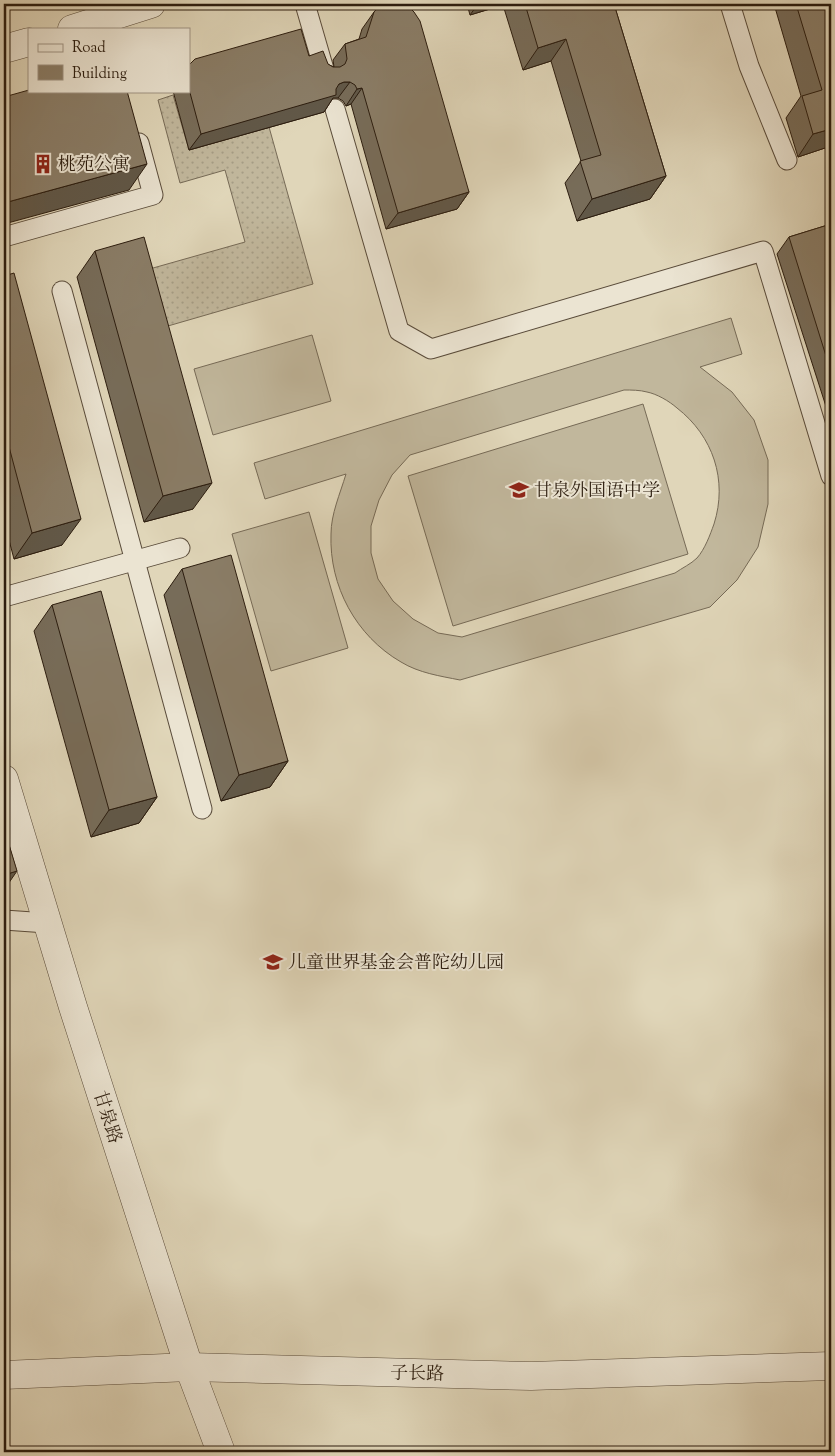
<svg xmlns="http://www.w3.org/2000/svg" width="835" height="1456" font-family="'Sorts Mill Goudy','Noto Serif SC',serif">
	<style>
		.grass { fill: url(#grass-dots); stroke: #766a56 }
		.pitch { fill: #c1b79c; stroke: #766a56; fill-rule: evenodd }
		.lines { fill: none; stroke-linecap: round; stroke-linejoin: round }
		.service-casing { stroke: #594b3a; stroke-width: 21 }
		.pedestrian-casing { stroke: #594b3a; stroke-width: 29 }
		.minor-casing { stroke: #594b3a; stroke-width: 29 }
		.tertiary-casing { stroke: #594b3a; stroke-width: 29 }
		.service { stroke: #ebe4d2; stroke-width: 19 }
		.pedestrian { stroke: #ebe4d2; stroke-width: 28 }
		.minor { stroke: #ebe4d2; stroke-width: 28 }
		.tertiary { stroke: #ebe4d2; stroke-width: 28 }
		.wall { fill: #776c59; stroke: #2c1d0f }
		.shaded-wall { fill: #615848; stroke: #2c1d0f }
		.building { fill: #8a7d67; stroke: #2c1d0f }
		.labels { text-anchor: middle; stroke-width: 4; stroke-linejoin: round; paint-order: stroke }
		.poi-label { font-size: 18px; fill: #2c1d0f; stroke: #ebe4d2; text-anchor: start }
		.street-label { font-size: 18px; fill: #2c1d0f; stroke: #ebe4d2 }
	</style>
	<defs>
		<pattern id="grass-dots" width="8" height="8" patternUnits="userSpaceOnUse" patternTransform="scale(1.25)"><rect width="8" height="8" fill="#c1b79c"/><path d="M2 2h.1M6 6h.1" fill="none" stroke="#a69d85" stroke-width="1.8" stroke-linecap="round"/></pattern>
	</defs>
	<rect width="100%" height="100%" fill="#e0d6b9"/>
	<filter id="stains"><feTurbulence type="fractalNoise" baseFrequency=".004" numOctaves="4"/><feColorMatrix values="0 0 0 0 .2 0 0 0 0 .09 0 0 0 0 .02 0 0 0 .5 -.17"/></filter>
	<radialGradient id="worn" r=".72"><stop offset=".6" stop-color="#630" stop-opacity="0"/><stop offset="1" stop-color="#630" stop-opacity=".3"/></radialGradient>
	<polygon class="grass" points="173,95 189,150 269,127 313,284 161,328 146,270 245,242 225,170 180,183 158,100"/>
	<g class="pitch">
		<path d="M731,318l11,36 -42,13 32,25 22,28 14,40v44l-10,43 -21,33 -27,27 -250,73c-20,-4 -41,-7 -59,-18 -45,-26 -72,-76 -70,-128 0,-20 9,-40 15,-60l-81,25 -11,-36zM624,390c7,0 16,0 23,2 10,2 22,9 30,16 36,28 51,72 37,116 -4,11 -9,25 -17,34 -6,6 -15,10 -22,15l-213,64 -24,-4 -25,-14 -20,-18 -15,-22 -7,-26v-27l8,-26 13,-25 18,-20z"/>
		<polygon points="312,335 331,401 213,435 194,369"/>
		<polygon points="643,404 688,554 453,626 408,476"/>
		<polygon points="309,512 348,648 271,671 232,534"/>
	</g>
	<g class="lines">
		<defs>
			<g id="service">
				<polyline points="305,4 325,73"/>
				<polyline points="730,4 749,66 787,160"/>
				<polyline points="335,109 399,331 431,349 763,251 831,476"/>
				<polyline points="4,237 153,195 139,143"/>
				<polyline points="62,291 202,809"/>
				<polyline points="4,597 180,548"/>
				<polyline points="4,920 47,923"/>
			</g>
			<polyline id="pedestrian" points="4,779 73,1007 189,1367"/>
			<g id="minor">
				<polyline points="189,1367 221,1452"/>
				<polyline points="4,1375 189,1367 531,1376 831,1366"/>
			</g>
			<g id="tertiary">
				<polyline points="72,29 151,4"/>
				<polyline points="4,49 29,42"/>
			</g>
		</defs>
		<use href="#service" class="service-casing"/>
		<use href="#pedestrian" class="pedestrian-casing"/>
		<use href="#minor" class="minor-casing"/>
		<use href="#tertiary" class="tertiary-casing"/>
		<use href="#service" class="service"/>
		<use href="#pedestrian" class="pedestrian"/>
		<use href="#minor" class="minor"/>
		<use href="#tertiary" class="tertiary"/>
	</g>
	<g class="wall">
		<polygon points="467,4 614,4 666,176 650,199 577,221 565,183 581,161 551,61 523,70 503,5 470,15"/>
		<polygon points="774,4 831,4 831,146 798,157 786,118 801,96"/>
		<polygon points="374,12 469,192 457,209 386,229 351,104 346,106 343,101 338,98 333,98 324,112 189,150 173,91 189,91 189,65 309,56 334,67 333,60 345,44 359,39 362,29"/>
		<polygon points="831,224 831,422 777,254 789,237"/>
		<polygon points="95,251 193,509 144,522 77,277"/>
		<polygon points="4,276 62,545 14,559 4,521"/>
		<polygon points="182,569 288,761 270,787 221,801 164,595"/>
		<polygon points="52,605 157,797 139,823 91,837 34,631"/>
	</g>
	<g class="shaded-wall">
		<polygon points="478,4 504,4 503,5 470,15"/>
		<polygon points="566,39 551,61 523,70 538,48"/>
		<polygon points="344,82 350,82 338,98 333,98 324,112 189,150 201,134 339,84"/>
		<polygon points="362,88 351,104 346,106 357,89"/>
		<polygon points="831,129 831,146 798,157 813,134"/>
		<polygon points="147,164 129,190 4,224 4,203"/>
		<polygon points="666,176 650,199 577,221 592,199"/>
		<polygon points="469,192 457,209 386,229 398,213"/>
		<polygon points="212,483 193,509 144,522 163,496"/>
		<polygon points="81,519 62,545 14,559 32,533"/>
		<polygon points="288,761 270,787 221,801 239,775"/>
		<polygon points="157,797 139,823 91,837 109,810"/>
		<polygon points="17,871 6,887 4,888 4,875"/>
	</g>
	<g class="building">
		<polygon points="382,4 404,4 407,5 414,12 420,21 469,192 398,213 362,88 357,89 355,85 350,82 344,82 339,84 336,89 336,95 201,134 189,89 189,65 195,59 301,29 309,56 323,51 328,64 333,67 340,67 345,64 347,59 345,44 366,37 374,12 380,5"/>
		<polygon points="525,4 614,4 666,176 592,199 580,161 601,155 566,39 538,48"/>
		<polygon points="796,4 831,4 831,129 813,134 802,96 822,90"/>
		<polygon points="29,90 29,91 127,91 147,164 4,203 4,97"/>
		<polygon points="831,224 831,372 789,237"/>
		<polygon points="144,237 212,483 163,496 95,251"/>
		<polygon points="14,273 81,519 32,533 4,428 4,276"/>
		<polygon points="231,555 288,761 239,775 182,569"/>
		<polygon points="101,591 157,797 109,810 52,605"/>
		<polygon points="4,828 17,871 4,875"/>
	</g>
	<defs>
		<symbol id="building-bare" viewBox="-9 -9 18 18"><path d="M-4-6H4V6H1V3H-1V6H-4ZM-2.5-4.3h1.7v1.8h-1.7ZM.8-4.3h1.7v1.8H.8ZM-2.5-1h1.7V.8h-1.7ZM.8-1h1.7V.8H.8Z" fill="#8f2418" stroke="#ebe4d2" stroke-width="2.5" paint-order="stroke"/></symbol>
		<symbol id="school-bare" viewBox="-9 -9 18 18"><path d="M0-5L7-2L0 1L-7-2ZM-4 1L0 2.5L4 1V4Q0 6-4 4Z" fill="#8f2418" stroke="#ebe4d2" stroke-width="2.5" paint-order="stroke"/></symbol>
	</defs>
	<g fill-rule="evenodd">
		<use href="#building-bare" x="29" y="150" width="28" height="28"/>
		<use href="#school-bare" x="505" y="476" width="28" height="28"/>
		<use href="#school-bare" x="259" y="948" width="28" height="28"/>
	</g>
	<g class="labels">
		<g class="poi-label">
			<text x="58" y="170">桃苑公寓</text>
			<text x="534" y="496">甘泉外国语中学</text>
			<text x="288" y="968">儿童世界基金会普陀幼儿园</text>
		</g>
		<g class="street-label">
			<text transform="translate(108 1117) rotate(72)" y="6">甘泉路</text>
			<text transform="translate(417 1373) rotate(1)" y="6">子长路</text>
		</g>
	</g>
	<rect width="835" height="1456" fill="none" stroke="#e0d6b9" stroke-width="20"/>
	<rect x="5" y="5" width="825" height="1446" fill="none" stroke="#2c1d0f" stroke-width="2.5"/>
	<rect x="10" y="10" width="815" height="1436" fill="none" stroke="#2c1d0f"/>
	<rect x="28" y="28" width="162" height="65" fill="#ebe4d2" stroke="#9f9484"/>
	<rect x="38" y="44" width="25" height="8" fill="#ebe4d2" stroke="#9f9484"/>
	<text x="72" y="52" font-size="15" fill="#2c1d0f">Road</text>
	<rect x="38" y="65" width="25" height="15" fill="#8a7d67" stroke="#9f9484"/>
	<text x="72" y="78" font-size="15" fill="#2c1d0f">Building</text>
	<rect width="100%" height="100%" filter="url(#stains)"/>
	<rect width="100%" height="100%" fill="url(#worn)"/>
</svg>
